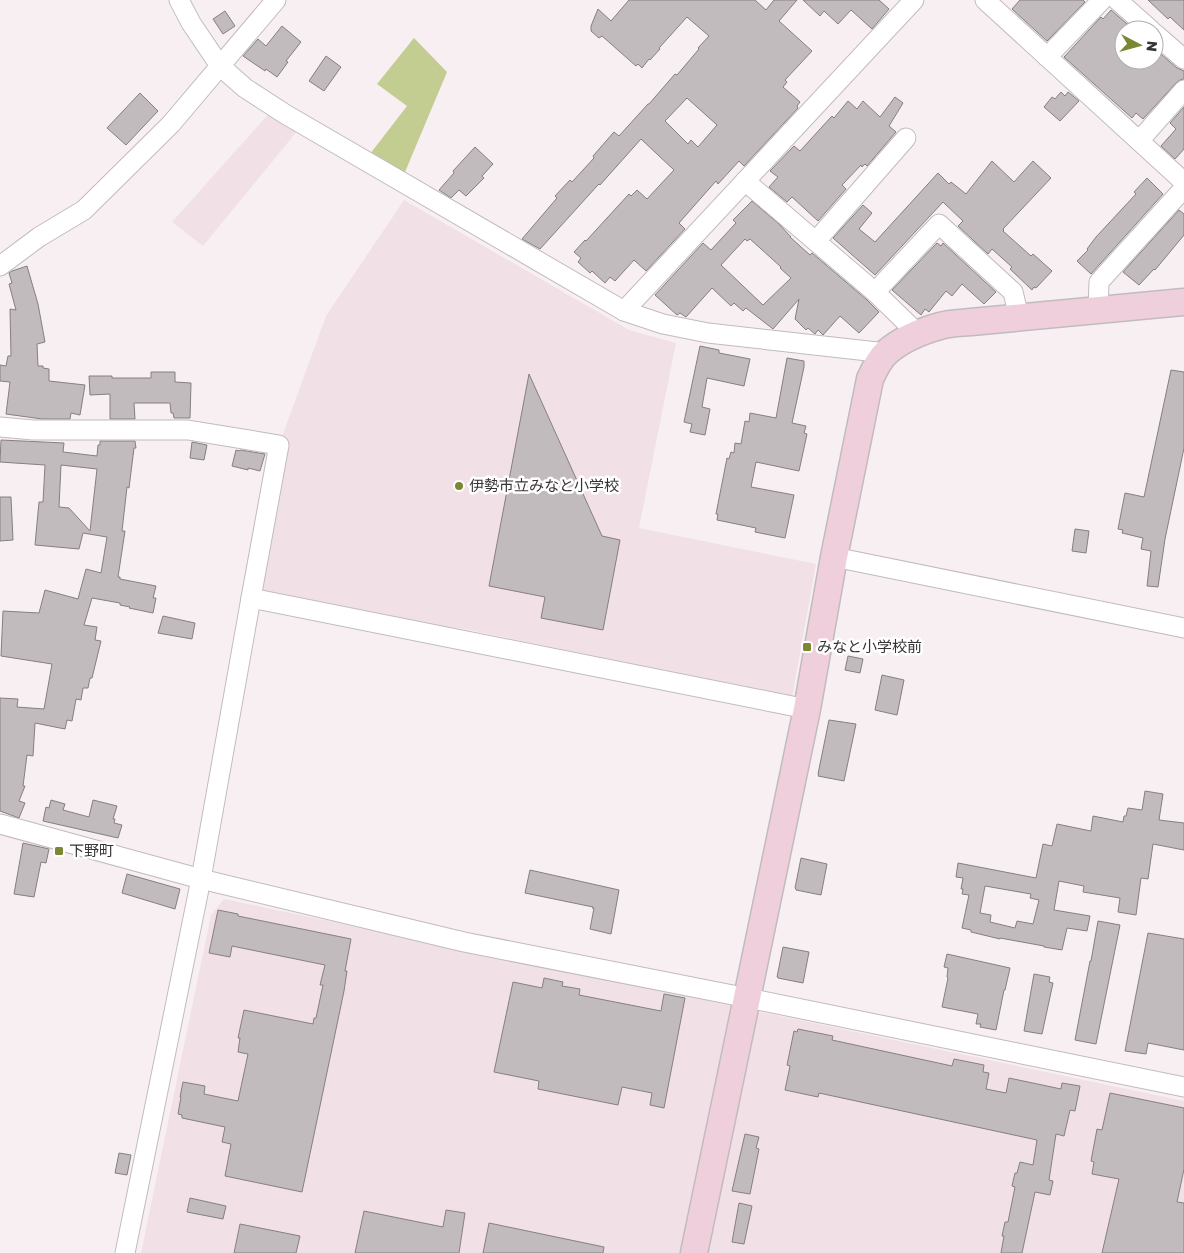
<svg xmlns="http://www.w3.org/2000/svg" width="1184" height="1253" font-family="'Golos Text','Noto Sans JP',sans-serif">
	<style>
		.built { fill: #f1e1e6 }
		.green { fill: #c3cd91 }
		.building { fill: #c2bbbe; stroke: #867f81; fill-rule: evenodd }
		.lines { fill: none; stroke-linecap: round; stroke-linejoin: round }
		.street-casing { stroke: #c2bbbd; stroke-width: 21 }
		.secondary-casing { stroke: #c2bbbd; stroke-width: 29 }
		.street { stroke: #fff; stroke-width: 19 }
		.secondary { stroke: #f0cfdd; stroke-width: 26 }
		.poi-dot { fill: #7c8734; stroke: #fff; stroke-width: 2 }
		.labels { text-anchor: middle; stroke-width: 5; stroke-linejoin: round; paint-order: stroke }
		.poi-label { font-size: 15px; fill: #373435; stroke: #fff; text-anchor: start }
	</style>
	<rect width="100%" height="100%" fill="#f7eff2"/>
	<g class="built">
		<polygon points="273,109 299,129 203,246 172,222"/>
		<polygon points="404,200 629,330 676,343 639,528 816,564 792,697 470,630 251,598 279,445 326,316"/>
		<polygon points="224,899 1184,1101 1184,1253 141,1253 211,915"/>
	</g>
	<polygon class="green" points="414,38 447,72 405,172 370,154 407,106 377,84"/>
	<g class="building">
		<path d="M629,0h126l11,10 8,-10h23l-18,21 33,30 -27,29 2,2 -4,5 17,15 -3,4 1,2 -54,58 -5,-5 -21,23 -2,-3 -37,42 6,6 -39,42 -12,-11 -19,21 -5,-4 -5,6 -13,-12 -2,2 -12,-11 3,-4 -7,-6 11,-12 1,1 43,-47 2,2 6,-6 10,9 27,-29 -33,-31 -41,46 -1,-1 -2,2 -57,63 -18,-10 35,-41 -2,-2 15,-16 2,2 22,-24 -1,-2 21,-24 5,4 29,-32h1l26,-30 2,1 22,-26 -1,-1 11,-12 -22,-19 -28,31 1,1 -10,11 -1,-1 -7,9 -4,-4 -2,2 -34,-30 -3,2 -8,-7v-5l7,-17 13,12zM687,98l30,27 -19,22 -7,-7 -3,4 -23,-23z"/>
		<polygon points="803,0 879,0 889,9 872,29 851,10 838,24 824,11 820,16"/>
		<polygon points="1020,0 1083,0 1085,2 1047,41 1012,9"/>
		<polygon points="1148,0 1184,0 1184,30 1170,17 1168,19"/>
		<polygon points="1111,10 1134,30 1124,30 1124,60 1154,60 1154,48 1177,68 1184,71 1184,79 1180,80 1176,83 1143,119 1136,113 1132,118 1064,57 1101,17 1103,19"/>
		<polygon points="225,11 235,26 223,34 213,19"/>
		<polygon points="282,26 301,42 286,61 288,62 277,77 266,69 265,71 243,56 258,39 266,46"/>
		<polygon points="326,56 341,67 324,91 309,81"/>
		<polygon points="1061,92 1065,96 1068,92 1079,101 1060,121 1044,107 1052,97 1055,99"/>
		<polygon points="140,93 158,111 126,145 107,128"/>
		<polygon points="895,97 903,103 889,126 896,132 867,166 865,164 862,167 861,165 842,185 846,189 818,221 792,197 787,202 769,187 778,177 770,171 794,146 800,151 832,116 834,118 848,101 857,109 863,101 880,117"/>
		<polygon points="1184,107 1184,149 1175,159 1161,146 1176,129 1170,123"/>
		<polygon points="475,147 493,164 482,176 484,178 466,196 459,190 451,198 439,190 454,173 453,171"/>
		<polygon points="992,161 1014,182 1033,161 1051,178 1003,229 1004,230 1003,231 1031,256 1033,254 1052,271 1036,288 1034,287 1032,290 1010,269 1012,267 992,249 988,254 958,226 963,221 943,202 875,275 833,238 863,205 872,213 859,229 875,242 938,173 949,184 951,182 966,194"/>
		<polygon points="1147,178 1163,194 1091,274 1077,261 1088,250 1087,249 1096,237 1136,194 1134,192"/>
		<path d="M752,201l27,23 12,13h-1l20,18 2,-2 55,47 12,12 -20,21 -19,-17 -17,19 -5,-5 -3,4 -7,-6 -2,2 -11,-11 4,-20 -26,30 -27,-21 -3,3 -9,-8 -3,3 -19,-18 -26,29 -6,-4 -3,2 -22,-20 48,-52 8,7 25,-27 -3,-3zM745,239l2,2 3,-2 31,28 -1,1 11,10 -28,27 -42,-40z"/>
		<polygon points="1179,210 1184,214 1184,235 1155,270 1154,269 1139,285 1123,272"/>
		<polygon points="937,243 941,246 943,243 996,292 984,304 962,284 952,296 946,291 929,312 925,309 921,315 892,290"/>
		<polygon points="27,266 38,304 45,342 37,344 38,366 43,366 43,368 49,369 49,381 85,385 80,415 71,413 70,419 42,419 6,414 10,382 0,381 0,365 6,366 8,356 11,356 10,309 16,310 9,284 12,283 9,273 12,271"/>
		<polygon points="700,346 719,350 719,353 750,359 744,386 707,378 702,407 710,409 705,435 690,432 692,424 684,422"/>
		<polygon points="787,358 804,361 804,367 792,423 806,426 804,433 807,434 799,471 756,462 751,487 794,495 785,538 755,532 756,528 717,520 718,514 716,514 727,458 729,459 731,452 734,453 735,443 741,444 745,421 749,422 750,413 776,418"/>
		<polygon points="1171,370 1184,372 1184,448 1165,539 1158,587 1147,586 1151,551 1141,549 1143,538 1122,533 1123,530 1118,529 1125,493 1144,497"/>
		<polygon points="151,372 175,372 175,382 191,383 190,418 174,418 173,413 171,413 170,403 134,403 135,419 110,419 110,394 90,395 89,376 112,376 112,378 151,378"/>
		<polygon points="529,374 602,536 620,540 603,630 541,618 545,597 489,586"/>
		<path d="M1,440l63,3 -1,9 34,4 1,-11h2v-4h35l1,7h-2l-5,40 -2,-1 -5,44h3l-7,46h2v2l36,7 -3,12h3l-3,15 -24,-5 1,-1 -10,-2v-2l-28,-5 -8,27 13,2 -2,13 6,1 -9,37h-2l-2,10h-5l-2,12 -5,-1 -4,22 -5,-1 -2,9 -30,-6 -2,33 -6,-1 -4,31h2l-6,15 6,2 -6,15 -19,-7v-113l18,1 -1,8 27,2 8,-45 -51,-8 2,-45 36,2 6,-23 33,9 8,-30 15,4 6,-36 -24,-4 -4,16 -44,-4 4,-43h4l2,-37 -45,-3zM61,465l36,4 -7,62 -21,-23 -10,-1z"/>
		<polygon points="192,442 207,445 204,460 190,458"/>
		<polygon points="236,450 239,451 240,450 265,454 260,471 248,468 248,470 232,466"/>
		<polygon points="0,497 11,497 13,540 0,541"/>
		<polygon points="1075,529 1089,531 1086,553 1072,551"/>
		<polygon points="163,616 195,623 192,639 158,633"/>
		<polygon points="848,656 863,659 860,673 845,670"/>
		<polygon points="882,675 904,680 897,715 875,710"/>
		<polygon points="829,720 856,724 844,781 818,776 819,774 818,774"/>
		<path d="M1145,791l18,3 -4,26 25,3v27l-31,-6 -5,35 -7,-1 -5,37 -18,-3 2,-14 -37,-6 1,-6 -25,-5 -5,29 36,6 -3,15 -20,-3 -5,22 -18,-3v-1l-44,-8v1l-29,-7v-2l-9,-2 7,-33 -7,-1 1,-5h-2l2,-11 -7,-1 2,-14 78,15 7,-34 9,2 5,-22 34,7 2,-15 30,6 1,-6h2l2,-8 14,2zM985,886l46,8 -1,4 9,2 -6,24 -16,-3 -2,7 -25,-6 1,-7 -11,-2z"/>
		<polygon points="51,800 65,804 63,810 89,817 93,800 117,806 113,819 115,819 114,823 122,825 118,838 43,821 46,807 49,808"/>
		<polygon points="23,843 49,849 46,863 41,862 34,897 14,894"/>
		<polygon points="801,858 827,864 821,895 796,890 796,889 795,888"/>
		<polygon points="530,870 619,890 611,934 590,929 594,908 592,908 593,907 525,893"/>
		<polygon points="127,874 180,889 175,909 122,893"/>
		<polygon points="218,910 238,914 238,916 351,939 345,971 347,971 344,991 302,1192 225,1176 231,1144 222,1142 225,1127 182,1118 182,1115 178,1114 181,1097 180,1097 183,1082 205,1086 204,1094 238,1101 248,1054 238,1052 240,1038 238,1038 244,1010 313,1024 314,1018 316,1018 323,985 320,985 325,965 232,946 230,957 209,953"/>
		<polygon points="1098,921 1120,925 1096,1044 1075,1040 1090,961 1091,961"/>
		<polygon points="1148,933 1184,939 1184,1050 1148,1043 1146,1054 1125,1051"/>
		<polygon points="783,947 809,952 803,983 778,978 778,977 777,977"/>
		<polygon points="947,954 1010,968 1005,990 1004,990 996,1030 980,1027 981,1024 976,1024 978,1014 942,1007 948,978 947,977 948,968 944,967"/>
		<polygon points="1034,974 1050,977 1049,982 1053,983 1042,1034 1024,1031"/>
		<polygon points="544,978 563,982 562,986 580,989 579,995 661,1011 664,994 685,998 664,1108 650,1105 652,1093 622,1087 618,1105 538,1089 539,1081 494,1072 513,982 542,988"/>
		<polygon points="798,1029 833,1036 832,1040 952,1066 954,1059 984,1065 983,1072 989,1073 986,1089 1006,1093 1009,1078 1061,1089 1062,1083 1080,1086 1075,1111 1070,1110 1064,1136 1056,1134 1049,1180 1053,1181 1050,1195 1035,1192 1022,1253 1001,1253 1004,1236 1002,1236 1005,1222 1008,1222 1015,1187 1012,1186 1015,1173 1017,1173 1020,1162 1033,1165 1037,1140 819,1093 818,1097 785,1090 790,1066 787,1065 794,1031 797,1032"/>
		<polygon points="1110,1093 1184,1108 1184,1169 1177,1202 1184,1203 1184,1253 1102,1253 1119,1179 1092,1174 1094,1162 1091,1161 1097,1129 1102,1130"/>
		<polygon points="745,1134 759,1137 756,1148 759,1149 750,1194 732,1191"/>
		<polygon points="119,1153 131,1155 127,1175 115,1173"/>
		<polygon points="190,1198 226,1206 223,1219 187,1212"/>
		<polygon points="739,1203 752,1206 744,1244 732,1242"/>
		<polygon points="446,1210 465,1213 459,1253 355,1253 364,1211 443,1227"/>
		<polygon points="489,1223 604,1247 603,1253 483,1253"/>
		<polygon points="240,1224 300,1236 296,1253 234,1253"/>
	</g>
	<g class="lines">
		<defs>
			<g id="street">
				<polyline points="179,0 191,23 220,66 245,88 285,114 624,311 663,324 708,333 886,353"/>
				<polyline points="985,0 1184,182"/>
				<polyline points="1117,0 1151,30"/>
				<polyline points="1154,33 1184,59"/>
				<polyline points="1047,57 1102,0"/>
				<polyline points="1139,141 1184,90"/>
				<polyline points="745,181 875,292 918,334"/>
				<polyline points="816,241 906,138"/>
				<polyline points="0,266 39,237 84,210 171,124 276,0"/>
				<polyline points="875,292 939,224 1013,292 1019,317"/>
				<polyline points="1098,310 1099,282 1184,188"/>
				<polyline points="624,311 914,0"/>
				<polyline points="0,427 33,430 188,430 279,445 251,598 807,709"/>
				<polyline points="834,557 1184,628"/>
				<polyline points="0,824 201,879 464,942 748,998 1184,1087"/>
				<polyline points="125,1253 201,879 251,598"/>
			</g>
			<path id="secondary" d="M694,1253l113,-544 27,-152 36,-178c4,-9 9,-20 17,-27 14,-12 35,-21 53,-26 10,-3 21,-3 31,-4l213,-20"/>
		</defs>
		<use href="#street" class="street-casing"/>
		<use href="#secondary" class="secondary-casing"/>
		<use href="#street" class="street"/>
		<use href="#secondary" class="secondary"/>
	</g>
	<g class="poi-dot">
		<circle cx="459" cy="486" r="5"/>
		<rect x="802" y="642" width="10" height="10" rx="2.5"/>
		<rect x="54" y="846" width="10" height="10" rx="2.5"/>
	</g>
	<g class="labels">
		<g class="poi-label">
			<text x="469" y="491">伊勢市立みなと小学校</text>
			<text x="817" y="652">みなと小学校前</text>
			<text x="69" y="856">下野町</text>
		</g>
	</g>
	<g transform="translate(1139 45) rotate(96)"><circle r="24" fill="#ffffff" stroke="#afaeae"/>
	<path d="M0-4L9 19L0 12L-9 19Z" fill="#7c8734"/>
	<text y="-8" font-size="14" font-weight="bold" text-anchor="middle" fill="#373435">N</text>
	</g>
</svg>
